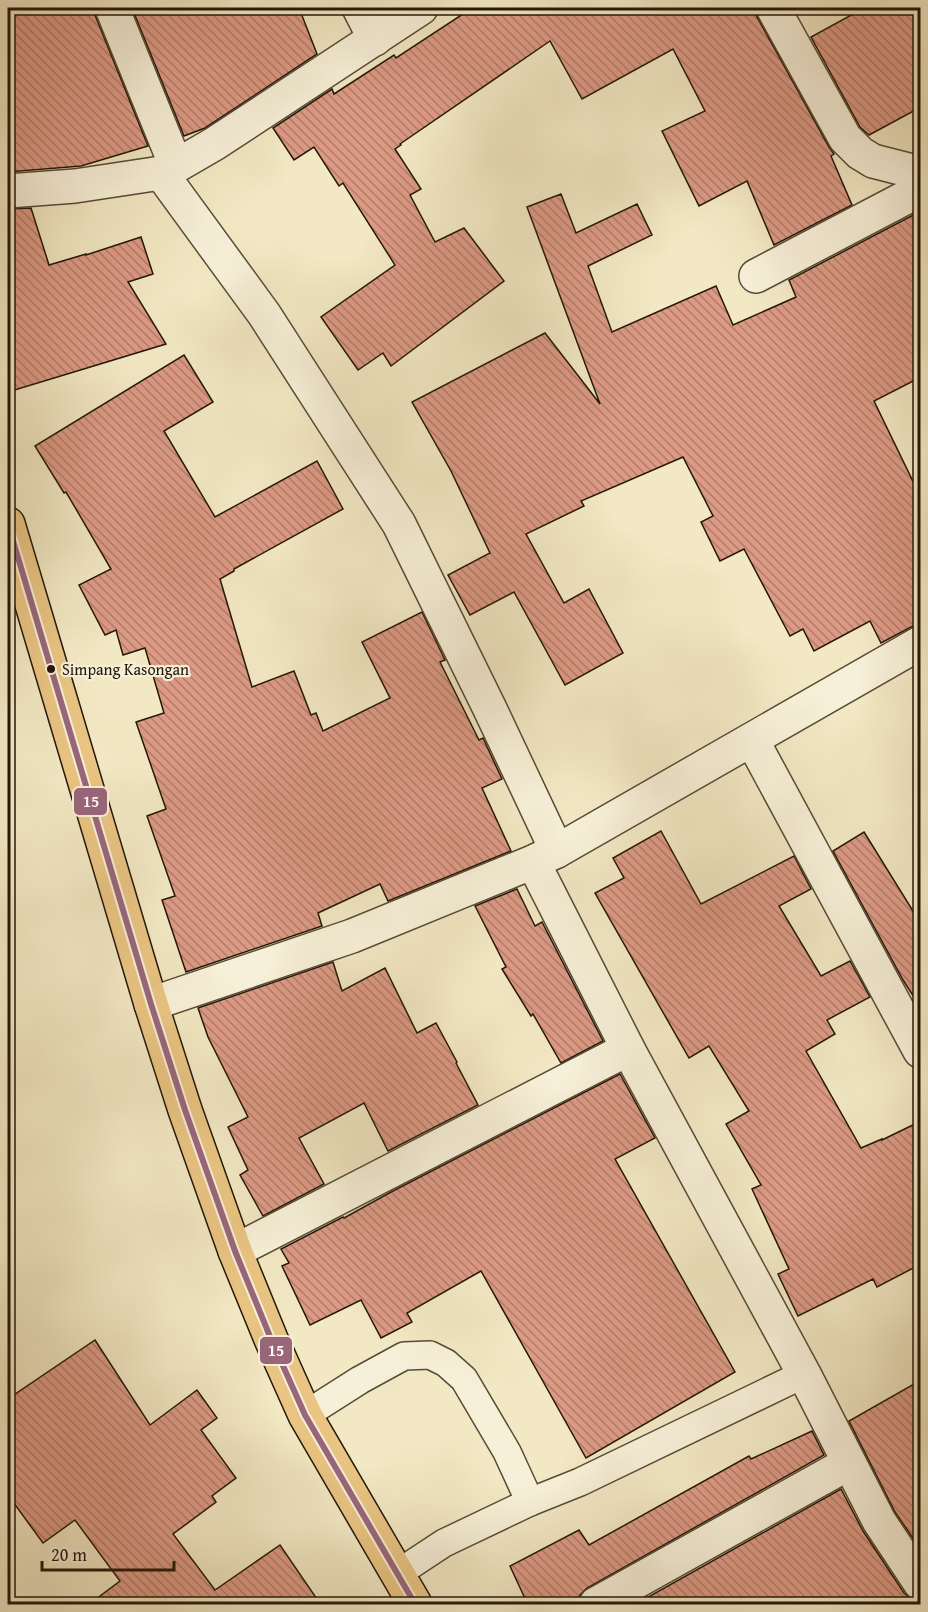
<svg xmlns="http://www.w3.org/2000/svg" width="928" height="1612" font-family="'Gentium Book Plus',serif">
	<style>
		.building { fill: url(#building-back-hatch); stroke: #221708; stroke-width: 1.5 }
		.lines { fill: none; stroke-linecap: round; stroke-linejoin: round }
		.service-casing { stroke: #564b37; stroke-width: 30 }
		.minor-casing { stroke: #564b37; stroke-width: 36 }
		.primary-casing { stroke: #221708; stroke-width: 36 }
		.service { stroke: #f7f0d8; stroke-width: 27 }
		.minor { stroke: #f7f0d8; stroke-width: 33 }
		.primary { stroke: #e9c482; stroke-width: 33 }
		.bus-1-casing { stroke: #f7f0d8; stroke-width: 10 }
		.bus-1 { stroke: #99667a; stroke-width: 6 }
		.bus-dot { fill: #221708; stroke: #f7f0d8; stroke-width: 2 }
		.labels { text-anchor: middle; stroke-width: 4.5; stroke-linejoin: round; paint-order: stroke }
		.bus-label { font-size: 16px; fill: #221708; stroke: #f7f0d8; text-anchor: start }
		.line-badge { stroke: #f7f0d8; stroke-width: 2 }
		.badge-label { font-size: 16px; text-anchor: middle; font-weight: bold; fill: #fff }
	</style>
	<defs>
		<pattern id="building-back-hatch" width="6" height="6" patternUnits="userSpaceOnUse" patternTransform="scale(1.5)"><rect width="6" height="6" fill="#dc9984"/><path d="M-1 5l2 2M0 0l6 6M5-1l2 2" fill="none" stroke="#b27c6a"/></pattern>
	</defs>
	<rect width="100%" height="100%" fill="#f2e8c3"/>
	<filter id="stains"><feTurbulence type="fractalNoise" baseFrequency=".00333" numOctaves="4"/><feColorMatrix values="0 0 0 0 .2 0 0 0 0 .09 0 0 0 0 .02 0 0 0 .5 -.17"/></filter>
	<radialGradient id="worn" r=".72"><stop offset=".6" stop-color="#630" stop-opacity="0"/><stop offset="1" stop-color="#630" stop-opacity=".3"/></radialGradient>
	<g class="building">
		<polygon points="8,8 94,8 95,15 148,146 81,166 8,172"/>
		<polygon points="132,8 299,8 317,54 205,128 184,136"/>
		<polygon points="472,8 754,8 757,17 829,147 834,154 831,156 852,205 774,245 747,181 699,206 662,131 705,111 673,49 582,99 550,41 400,144 401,145 395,149 421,189 410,195 435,242 464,228 504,281 391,366 383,353 358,370 321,317 395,265 343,183 339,186 314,147 294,160 273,128 332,89 334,94 394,55 396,58"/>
		<polygon points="864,8 921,8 921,107 869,135 860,127 811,37"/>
		<polygon points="561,194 576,233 637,204 652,235 588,266 612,332 716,286 733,325 796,297 789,280 921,211 921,377 874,401 921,498 921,624 911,627 881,643 870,621 814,651 803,629 790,636 744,549 720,561 701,522 713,516 683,457 581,501 584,506 526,534 564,603 589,589 623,653 565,685 514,592 470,615 448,575 490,553 451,471 412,402 545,333 600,404 527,207"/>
		<polygon points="31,208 49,265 86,254 86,255 141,237 153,274 128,282 166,344 8,392 8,209"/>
		<polygon points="184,355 213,402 164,431 215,517 317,461 343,509 234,569 234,571 220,579 252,687 294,671 311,715 316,713 323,731 390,698 362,642 422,612 445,660 440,662 479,740 483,738 502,779 482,788 511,851 388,901 380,884 318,913 322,926 186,972 162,900 175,896 147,816 166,809 136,722 164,713 145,648 123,655 116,630 105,635 79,585 111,569 66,492 64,493 35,446"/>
		<polygon points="661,831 701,904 794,856 811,889 779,906 821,976 850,961 870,997 827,1020 835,1034 806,1051 861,1148 882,1139 882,1140 921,1121 921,1264 877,1287 873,1279 798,1316 778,1274 789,1269 752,1189 761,1185 726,1124 749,1111 709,1046 689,1058 595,893 624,878 613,858"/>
		<polygon points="864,832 921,924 921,1008 903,980 833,851"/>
		<polygon points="517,889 535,926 542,922 603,1041 561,1063 533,1014 531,1016 502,969 506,967 475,906"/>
		<polygon points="333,962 342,991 385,968 417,1033 436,1023 457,1062 456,1063 478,1105 388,1151 364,1103 299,1138 324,1184 263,1216 240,1175 248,1170 228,1127 248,1117 208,1037 198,1008"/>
		<polygon points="620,1074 655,1138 615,1159 735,1372 586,1458 481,1271 407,1313 412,1322 381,1338 361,1300 310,1325 282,1266 289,1263 281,1249 343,1217 344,1218 391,1192"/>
		<polygon points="95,1340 150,1425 197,1390 217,1418 201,1430 236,1478 212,1496 216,1502 173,1534 215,1590 280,1545 321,1605 88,1605 120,1581 75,1520 43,1543 8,1495 8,1399"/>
		<polygon points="921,1380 921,1550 895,1512 849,1421"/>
		<polygon points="812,1431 824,1455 587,1588 580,1595 577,1605 528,1605 510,1566 579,1530 589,1545 749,1456 751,1459"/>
		<polygon points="841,1489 863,1531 904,1593 912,1600 904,1605 634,1605"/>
	</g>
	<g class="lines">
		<defs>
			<g id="service">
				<polyline points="305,1415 360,1380 404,1356 430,1355 446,1363 464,1379 507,1452 530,1502 580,1482 804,1374"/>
				<polyline points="397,1574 444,1543 530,1502"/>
			</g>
			<g id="minor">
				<polyline points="112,8 176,166"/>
				<polyline points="359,8 375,39"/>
				<polyline points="773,8 845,138 860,153 873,161 920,173"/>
				<polyline points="161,173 264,314 399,524 490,709 557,851"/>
				<polyline points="8,191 75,186 161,173 176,166 214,144 421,8"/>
				<polyline points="756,276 920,190"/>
				<polyline points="752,740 920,1051"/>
				<polyline points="537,860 557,851 920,643"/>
				<polyline points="151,1004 352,936 533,862 628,1049 804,1374 879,1521 920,1583"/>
				<polyline points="235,1251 628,1049"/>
				<polyline points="596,1604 849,1463"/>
			</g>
			<polyline id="primary" points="8,524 151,1004 185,1110 235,1251 271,1339 305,1415 415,1604"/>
		</defs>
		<use href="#service" class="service-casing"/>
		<use href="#minor" class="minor-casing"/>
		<use href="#primary" class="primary-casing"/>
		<use href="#service" class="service"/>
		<use href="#minor" class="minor"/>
		<use href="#primary" class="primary"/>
		<defs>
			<polyline id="bus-1" points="8,524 151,1004 185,1110 235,1251 271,1339 305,1415 415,1604"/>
		</defs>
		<use href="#bus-1" class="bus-1-casing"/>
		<use href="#bus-1" class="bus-1"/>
	</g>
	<circle class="bus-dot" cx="51" cy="669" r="5"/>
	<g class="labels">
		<g class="bus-label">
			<text x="62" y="675">Simpang Kasongan</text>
		</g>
	</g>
	<g class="line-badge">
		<rect x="73" y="787" width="35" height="29" rx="6" fill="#99667a"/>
		<rect x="259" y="1336" width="34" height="29" rx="6" fill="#99667a"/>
	</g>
	<g class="badge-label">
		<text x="91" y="807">15</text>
		<text x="276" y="1356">15</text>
	</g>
	<rect width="928" height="1612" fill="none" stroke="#f2e8c3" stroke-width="30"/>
	<rect x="9" y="9" width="910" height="1594" fill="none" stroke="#221708" stroke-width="3"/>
	<rect x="15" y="15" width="898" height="1582" fill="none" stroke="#221708" stroke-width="1.5"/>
	<path d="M42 1561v9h132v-9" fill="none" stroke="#221708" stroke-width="3"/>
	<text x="51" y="1561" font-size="18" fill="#221708" stroke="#f7f0d8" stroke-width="4.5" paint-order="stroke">20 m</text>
	<rect width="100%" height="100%" filter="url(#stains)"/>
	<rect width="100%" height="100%" fill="url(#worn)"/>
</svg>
